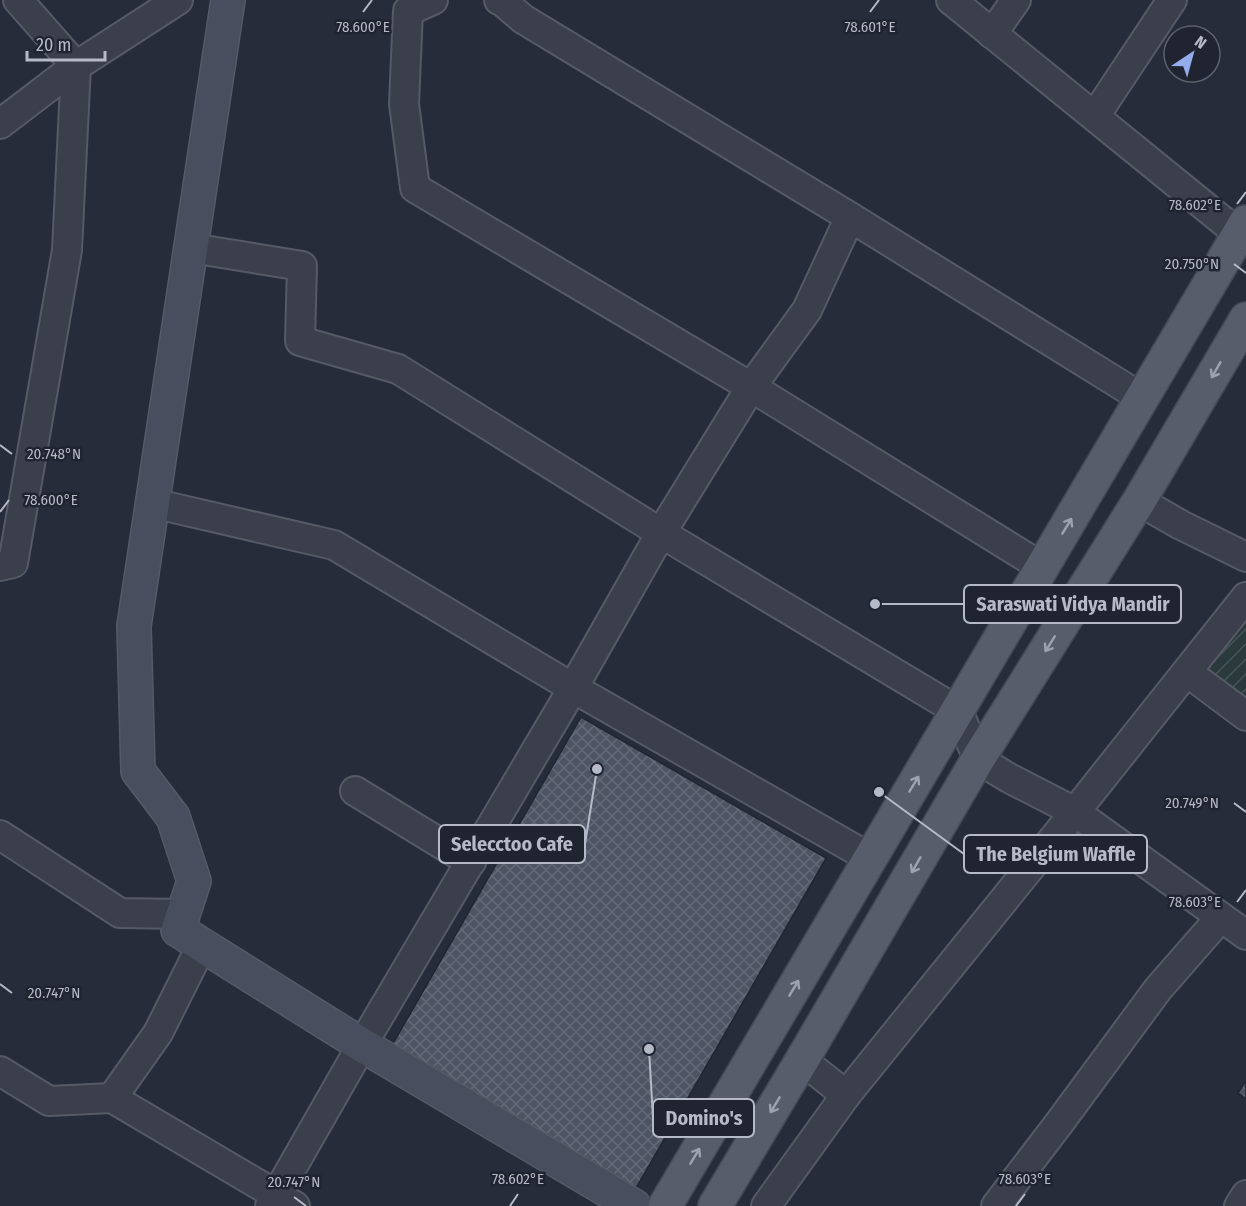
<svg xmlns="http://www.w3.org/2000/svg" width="1246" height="1206" font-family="'Fira Sans Condensed',sans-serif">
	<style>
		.garden { fill: url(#garden-furrows) }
		.building { fill: url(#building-cross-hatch); stroke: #212632; stroke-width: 1.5 }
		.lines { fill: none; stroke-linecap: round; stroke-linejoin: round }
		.street-casing { stroke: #555a66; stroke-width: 32 }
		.secondary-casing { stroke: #555a66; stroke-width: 36 }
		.primary-casing { stroke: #434854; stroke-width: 36 }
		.street { stroke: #3a3f4b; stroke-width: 28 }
		.secondary { stroke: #484e5d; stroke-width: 33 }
		.primary { stroke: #585d6b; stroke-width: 33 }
		.oneway { stroke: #9ea3af }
		.ticks { fill: none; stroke: #b5bac6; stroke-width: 2 }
		.ticks-label { font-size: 15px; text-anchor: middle; fill: #b5bac6; stroke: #1f2430; stroke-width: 5; stroke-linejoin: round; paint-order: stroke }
		.leader { fill: none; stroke: #b5bac6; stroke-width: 2 }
		.callout-dot { fill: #b5bac6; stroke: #1f2430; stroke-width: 2 }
		.callout { fill: #1f2430; stroke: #b5bac6; stroke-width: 2 }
		.callout-label { font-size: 20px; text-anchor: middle; font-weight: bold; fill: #b5bac6 }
	</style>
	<defs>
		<pattern id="garden-furrows" width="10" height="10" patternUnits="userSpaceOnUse" patternTransform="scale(1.5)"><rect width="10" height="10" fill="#29393c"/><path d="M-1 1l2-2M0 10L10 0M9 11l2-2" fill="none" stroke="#465457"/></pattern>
		<pattern id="building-cross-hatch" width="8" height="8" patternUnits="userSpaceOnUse" patternTransform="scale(1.5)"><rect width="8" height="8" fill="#4d5463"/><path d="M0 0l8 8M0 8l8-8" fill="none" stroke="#646a78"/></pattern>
	</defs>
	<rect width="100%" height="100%" fill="#262c3a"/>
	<polygon class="garden" points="1246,609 1246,699 1195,662"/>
	<g class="building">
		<polygon points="581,717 826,858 636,1188 391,1047"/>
		<polygon points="1246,1081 1246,1099 1238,1093"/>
	</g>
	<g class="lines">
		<defs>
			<g id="street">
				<polyline points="433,0 408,11 404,104 415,188 751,387 1042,567"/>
				<polyline points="499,0 502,1 523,19 850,217 1142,398"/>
				<polyline points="951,0 1239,234"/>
				<polyline points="992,34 1016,0"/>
				<polyline points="1095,116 1172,0"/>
				<polyline points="0,124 76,66 18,0"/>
				<polyline points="191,248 302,266 300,341 398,369 661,533 958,711 978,759 1009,778 1075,812 1221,917 1158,989 1060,1122 996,1206"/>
				<polyline points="1139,501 1181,525 1246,557"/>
				<polyline points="152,503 334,545 573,688 870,858"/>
				<polyline points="0,566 13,563 67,250 76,66 178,0"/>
				<polyline points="1187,672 1246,716"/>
				<polyline points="355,791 471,862"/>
				<polyline points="0,835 120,913 183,914"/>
				<polyline points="1221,917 1246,935"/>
				<polyline points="202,945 158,1033 112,1098 295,1206"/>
				<polyline points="802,1060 846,1095"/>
				<polyline points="0,1071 49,1101 112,1098"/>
				<polyline points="270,1206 362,1045 573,688 661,533 751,387 807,310 850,217"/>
				<polyline points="766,1206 846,1095 1075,812 1246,597"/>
				<polyline points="1239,1206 1246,1195"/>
			</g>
			<polyline id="secondary" points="228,0 134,626 138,771 173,817 194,881 178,930 362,1045 634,1206"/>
			<g id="primary">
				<polyline points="665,1206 1246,222"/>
				<polyline points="715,1206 802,1060 978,759 1139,501 1246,319"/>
			</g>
		</defs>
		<use href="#street" class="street-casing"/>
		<use href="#secondary" class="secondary-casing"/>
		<use href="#primary" class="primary-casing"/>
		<use href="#street" class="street"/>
		<use href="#secondary" class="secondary"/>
		<use href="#primary" class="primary"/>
	</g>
	<defs><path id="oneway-shaft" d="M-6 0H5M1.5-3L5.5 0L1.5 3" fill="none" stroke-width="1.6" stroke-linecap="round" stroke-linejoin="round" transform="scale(1.5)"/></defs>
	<g class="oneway">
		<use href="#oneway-shaft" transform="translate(1216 370) rotate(120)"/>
		<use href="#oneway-shaft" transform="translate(1067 526) rotate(-59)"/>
		<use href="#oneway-shaft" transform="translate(1050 644) rotate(122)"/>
		<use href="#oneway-shaft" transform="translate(914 784) rotate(-59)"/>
		<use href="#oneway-shaft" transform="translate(916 865) rotate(120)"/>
		<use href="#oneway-shaft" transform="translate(794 988) rotate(-59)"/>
		<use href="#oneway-shaft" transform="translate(775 1105) rotate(121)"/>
		<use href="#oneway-shaft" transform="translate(695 1156) rotate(-59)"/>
	</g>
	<path class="ticks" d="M363,12l9,-12M870,12l9,-12M1237,204l9,-12M1234,264l12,9M0,445l12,9M0,512l9,-12M1234,803l12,9M1237,902l9,-12M0,984l12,9M294,1197l12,9M510,1206l8,-12M1016,1206l9,-12"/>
	<g class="ticks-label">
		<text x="363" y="32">78.600°E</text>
		<text x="870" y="32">78.601°E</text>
		<text x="1195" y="210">78.602°E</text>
		<text x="1192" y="269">20.750°N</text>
		<text x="54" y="459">20.748°N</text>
		<text x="51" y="505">78.600°E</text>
		<text x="1192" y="808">20.749°N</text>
		<text x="1195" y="907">78.603°E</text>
		<text x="54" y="998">20.747°N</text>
		<text x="518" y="1184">78.602°E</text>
		<text x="1025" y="1184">78.603°E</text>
		<text x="294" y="1187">20.747°N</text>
	</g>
	<path class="leader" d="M875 604L964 604M597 769L585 844M879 792L964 854M649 1049L653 1118"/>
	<g class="callout-dot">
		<circle cx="875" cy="604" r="6"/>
		<circle cx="597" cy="769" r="6"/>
		<circle cx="879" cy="792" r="6"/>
		<circle cx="649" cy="1049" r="6"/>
	</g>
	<g class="callout">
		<rect x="964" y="585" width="217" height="38" rx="6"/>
		<rect x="439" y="825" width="146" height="38" rx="6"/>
		<rect x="964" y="835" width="183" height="38" rx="6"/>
		<rect x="653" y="1099" width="101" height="38" rx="6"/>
	</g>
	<g class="callout-label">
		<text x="1073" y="611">Saraswati Vidya Mandir</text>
		<text x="512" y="851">Selecctoo Cafe</text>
		<text x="1056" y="861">The Belgium Waffle</text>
		<text x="704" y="1125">Domino's</text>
	</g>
	<g transform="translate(1192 54) rotate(36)"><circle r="28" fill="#1f2430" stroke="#5b606c" stroke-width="1.5"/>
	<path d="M0-4.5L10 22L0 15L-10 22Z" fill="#94acec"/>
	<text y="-9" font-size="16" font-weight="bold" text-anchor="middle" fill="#b5bac6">N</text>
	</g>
	<path d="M27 51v9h78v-9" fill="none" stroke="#b5bac6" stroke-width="3"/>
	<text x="36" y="51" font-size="18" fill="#b5bac6" stroke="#1f2430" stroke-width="4.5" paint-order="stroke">20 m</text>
</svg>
